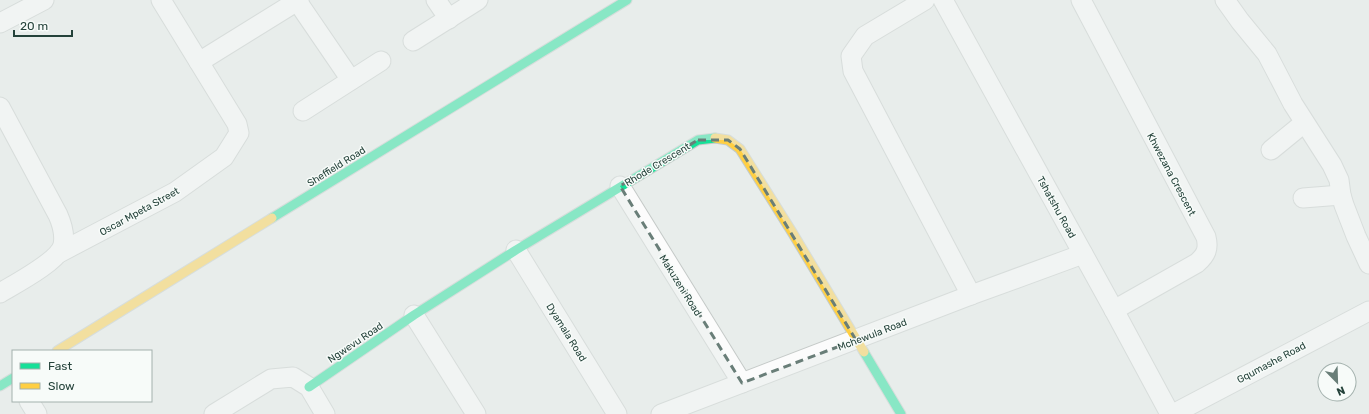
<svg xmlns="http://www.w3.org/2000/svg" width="1369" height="414" font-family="Rubik,sans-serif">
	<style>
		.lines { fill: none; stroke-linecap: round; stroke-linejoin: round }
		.street-casing { stroke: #c5cac8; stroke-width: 21 }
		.fast-casing { stroke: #c3cbc8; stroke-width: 11 }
		.slow-casing { stroke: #c3cbc8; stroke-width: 11 }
		.street { stroke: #fcfcfc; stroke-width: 19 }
		.fast { stroke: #16e098; stroke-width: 9 }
		.slow { stroke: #ffcf43; stroke-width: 9 }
		.marked { fill: none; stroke: #697e78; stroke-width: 3; stroke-dasharray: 8 5; stroke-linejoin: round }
		.labels { text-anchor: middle; stroke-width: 3; stroke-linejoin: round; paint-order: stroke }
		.street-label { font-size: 10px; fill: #24423a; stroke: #f7fbf9 }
	</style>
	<rect width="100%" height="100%" fill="#e8edeb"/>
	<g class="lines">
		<defs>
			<g id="street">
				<polyline points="436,0 449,19"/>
				<polyline points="925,0 865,36 851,56 853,71 971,295"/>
				<polyline points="943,0 1114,310 1170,414"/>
				<path d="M1081,0l125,237c3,12 0,18 -9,26l-83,47"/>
				<polyline points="1225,0 1240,21 1267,54 1293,104 1332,165 1339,180 1341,195 1344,205 1356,236 1369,264"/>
				<polyline points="297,1 351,80"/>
				<polyline points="0,23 44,0"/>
				<polyline points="413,41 478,0"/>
				<polyline points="199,62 299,0"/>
				<path d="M0,107l58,108c4,9 7,20 5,30 -4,16 -48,39 -63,48"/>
				<polyline points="303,111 381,61"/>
				<polyline points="1271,150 1304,123"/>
				<polyline points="620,186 742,383"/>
				<polyline points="1303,198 1341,195"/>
				<polyline points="516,250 617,414"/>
				<polyline points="59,253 175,192 224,157 239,133 237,124 161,0"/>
				<polyline points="414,315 476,414"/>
				<polyline points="29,401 37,414"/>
				<polyline points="214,414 271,379 293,377 309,387 325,414"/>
				<polyline points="661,414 971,295 1083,254"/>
				<polyline points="1173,414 1369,311"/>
			</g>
			<g id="fast">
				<polyline points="272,218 627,0"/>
				<polyline points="864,352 901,414"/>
				<polyline points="0,386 13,378"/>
				<polyline points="309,387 414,315 516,250 698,140 715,138"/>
			</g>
			<g id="slow">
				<polyline points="715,138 728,140 740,149 792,232 864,352"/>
				<polyline points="57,351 272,218"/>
			</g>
		</defs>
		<use href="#street" class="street-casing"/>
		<use href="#fast" class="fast-casing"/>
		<use href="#slow" class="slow-casing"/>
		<use href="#street" class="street"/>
		<use href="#fast" class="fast"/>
		<use href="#slow" class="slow"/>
	</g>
	<path d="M0 0H1369V414H0ZM698,140h30l12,9 116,191 -114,43 -122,-197z" fill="#e8edeb" fill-opacity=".55" fill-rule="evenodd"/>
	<path class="marked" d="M698,140h30l12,9 116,191 -114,43 -122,-197z"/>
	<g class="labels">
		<g class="street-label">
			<text transform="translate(657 164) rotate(-31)" y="4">Rhode Crescent</text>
			<text transform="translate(336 166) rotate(-32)" y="4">Sheffield Road</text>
			<text transform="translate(1172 174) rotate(62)" y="4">Khwezana Crescent</text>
			<text transform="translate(1057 207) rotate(61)" y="4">Tshatshu Road</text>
			<text transform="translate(139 211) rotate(-29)" y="4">Oscar Mpeta Street</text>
			<text transform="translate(681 285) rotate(58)" y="4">Makuzeni Road</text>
			<text transform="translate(567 332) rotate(58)" y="4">Dyamala Road</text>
			<text transform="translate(872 334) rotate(-21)" y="4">Mchewula Road</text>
			<text transform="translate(355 342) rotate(-34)" y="4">Ngwevu Road</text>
			<text transform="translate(1271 362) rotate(-28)" y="4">Gqumashe Road</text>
		</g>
	</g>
	<rect x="12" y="350" width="140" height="52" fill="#f7fbf9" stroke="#a3b1ad"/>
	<rect x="20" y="363" width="20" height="6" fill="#16e098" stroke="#a3b1ad"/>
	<text x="48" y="370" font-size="12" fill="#24423a">Fast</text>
	<rect x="20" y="383" width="20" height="6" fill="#ffcf43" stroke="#a3b1ad"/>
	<text x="48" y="390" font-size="12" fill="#24423a">Slow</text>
	<g transform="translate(1337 382) rotate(157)"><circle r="19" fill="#f7fbf9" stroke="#a3b1ad"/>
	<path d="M0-3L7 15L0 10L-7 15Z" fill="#697e78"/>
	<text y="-6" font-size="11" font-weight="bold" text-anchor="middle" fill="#24423a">N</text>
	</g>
	<path d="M14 30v6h58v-6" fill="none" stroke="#24423a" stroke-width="2"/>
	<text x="20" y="30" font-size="12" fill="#24423a" stroke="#f7fbf9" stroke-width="3" paint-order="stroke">20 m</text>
</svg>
